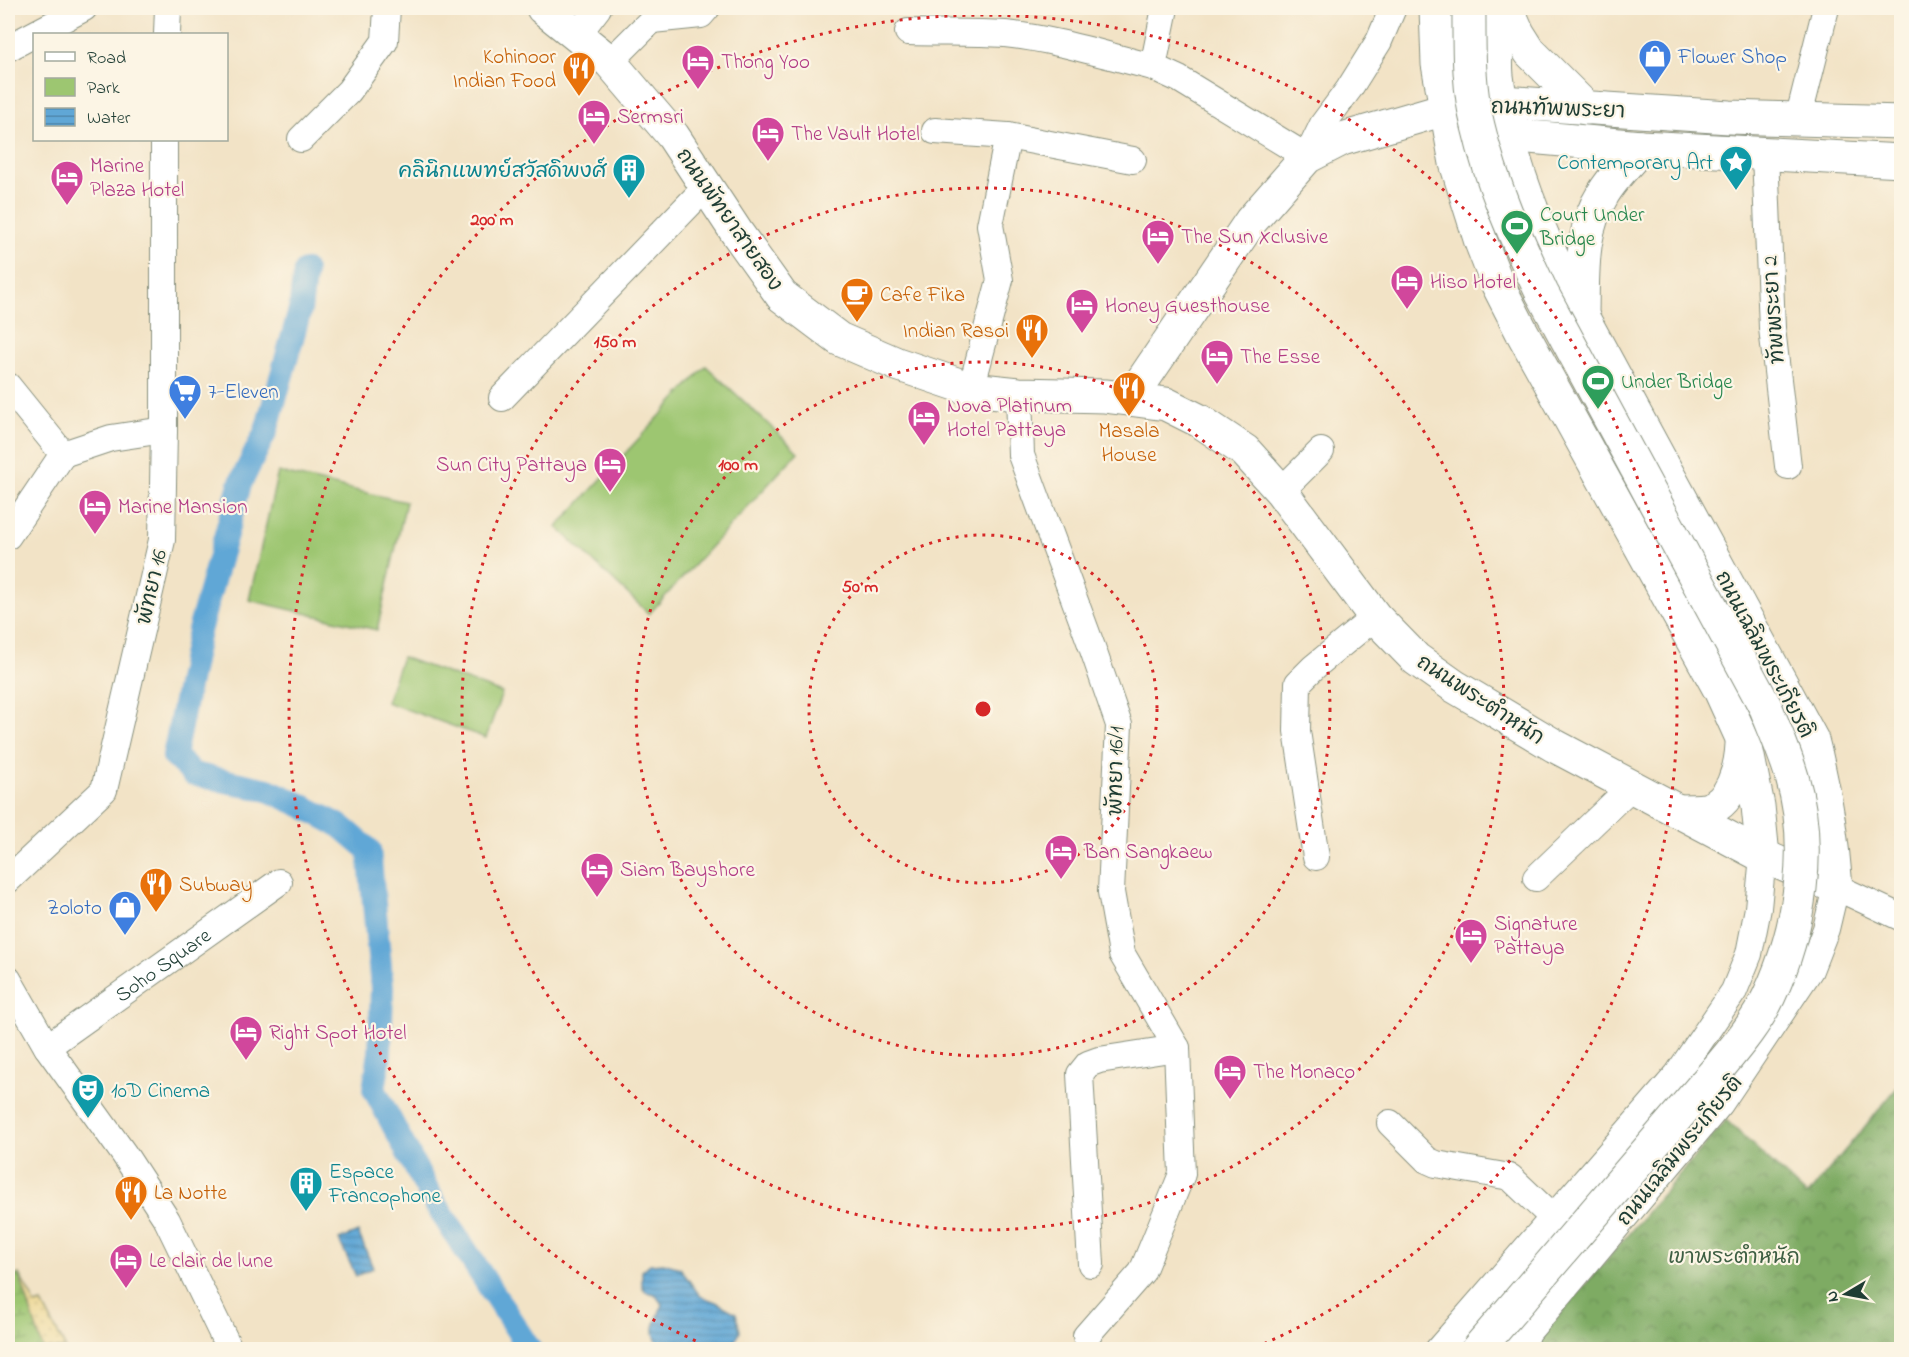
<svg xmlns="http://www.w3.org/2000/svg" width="1909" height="1357" font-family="'Indie Flower','Playpen Sans Thai',sans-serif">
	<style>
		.green { fill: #9dc671; stroke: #5e8252; stroke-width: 1.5 }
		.forest { fill: url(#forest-crowns); stroke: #4e744c; stroke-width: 1.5 }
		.wetland { fill: url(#wetland-marsh); stroke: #5e8252; stroke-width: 1.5 }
		.sand { fill: url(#sand-dots); stroke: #868c69; stroke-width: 1.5 }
		.water { fill: url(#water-rules); stroke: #407285; stroke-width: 1.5 }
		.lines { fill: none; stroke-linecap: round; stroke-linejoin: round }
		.canal { stroke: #60a7d6; stroke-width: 24 }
		.minor-casing { stroke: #88907d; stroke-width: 28 }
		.major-casing { stroke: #88907d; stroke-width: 35 }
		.minor { stroke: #fff; stroke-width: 26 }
		.major { stroke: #fff; stroke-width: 33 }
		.major-bridge-casing { stroke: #88907d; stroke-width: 35; stroke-linecap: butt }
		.major-bridge { stroke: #fff; stroke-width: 33 }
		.ring { fill: none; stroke: #d62828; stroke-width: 3; stroke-dasharray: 3 6 }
		.labels { text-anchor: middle; stroke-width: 4.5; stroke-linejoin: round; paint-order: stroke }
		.food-label { font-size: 21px; fill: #c56008; stroke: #fcf5e5; text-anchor: start }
		.shop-label { font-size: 21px; fill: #366cbe; stroke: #fcf5e5; text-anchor: start }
		.hotel-label { font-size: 21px; fill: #b23c85; stroke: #fcf5e5; text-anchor: start }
		.street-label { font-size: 21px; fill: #1f3d34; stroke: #fcf5e5 }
		.culture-label { font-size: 21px; fill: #0d838f; stroke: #fcf5e5; text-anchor: end }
		.leisure-label { font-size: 21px; fill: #27864d; stroke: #fcf5e5; text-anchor: start }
		.park-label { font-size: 21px; fill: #3e5f43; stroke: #fcf5e5 }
		.centre { fill: #d62828; stroke: #fcf5e5; stroke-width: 3 }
		.ring-label { font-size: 18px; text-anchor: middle; font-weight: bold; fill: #d62828; stroke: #fcf5e5; stroke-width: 4.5; stroke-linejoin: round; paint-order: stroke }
	</style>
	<defs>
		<pattern id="forest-crowns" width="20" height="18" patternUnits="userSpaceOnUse" patternTransform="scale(1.5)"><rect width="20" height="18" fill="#7eab63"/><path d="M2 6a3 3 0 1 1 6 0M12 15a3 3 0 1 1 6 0" fill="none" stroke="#678c52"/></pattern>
		<pattern id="wetland-marsh" width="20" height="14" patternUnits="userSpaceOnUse" patternTransform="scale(1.5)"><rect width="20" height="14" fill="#9dc671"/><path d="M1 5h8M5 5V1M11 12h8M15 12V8" fill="none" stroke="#7fa25e"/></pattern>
		<pattern id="sand-dots" width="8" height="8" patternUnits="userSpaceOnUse" patternTransform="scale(1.5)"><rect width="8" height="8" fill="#eeda9e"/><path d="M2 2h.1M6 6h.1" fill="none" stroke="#ccbc89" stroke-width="1.8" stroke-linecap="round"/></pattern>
		<pattern id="water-rules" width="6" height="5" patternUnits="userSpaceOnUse" patternTransform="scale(1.5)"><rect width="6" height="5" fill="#60a7d6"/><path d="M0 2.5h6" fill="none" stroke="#4f89ae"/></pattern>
	</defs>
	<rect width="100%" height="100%" fill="#fcf5e5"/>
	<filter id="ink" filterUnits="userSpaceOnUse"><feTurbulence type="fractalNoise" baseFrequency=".0167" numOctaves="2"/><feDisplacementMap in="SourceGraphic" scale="12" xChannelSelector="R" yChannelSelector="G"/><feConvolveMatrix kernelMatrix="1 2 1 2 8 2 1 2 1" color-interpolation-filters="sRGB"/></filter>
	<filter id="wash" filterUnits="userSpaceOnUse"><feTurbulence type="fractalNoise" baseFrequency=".008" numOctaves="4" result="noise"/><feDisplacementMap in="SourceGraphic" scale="24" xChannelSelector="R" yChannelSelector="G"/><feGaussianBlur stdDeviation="1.35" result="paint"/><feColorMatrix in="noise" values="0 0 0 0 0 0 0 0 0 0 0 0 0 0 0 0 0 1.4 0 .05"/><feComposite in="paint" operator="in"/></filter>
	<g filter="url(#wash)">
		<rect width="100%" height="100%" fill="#f2e3c6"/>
		<g class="green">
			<polygon points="706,366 798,452 649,614 557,527"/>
			<polygon points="278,472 406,502 377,630 249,600"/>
			<polygon points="402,657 502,693 486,738 386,702"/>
		</g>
		<polygon class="forest" points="1901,1083 1901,1349 1530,1349 1726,1120 1807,1196"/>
		<polygon class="wetland" points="19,1274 43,1349 8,1350 8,1280"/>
		<polygon class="sand" points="19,1274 36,1305 42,1303 66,1349 43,1349"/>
		<g class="water">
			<polygon points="358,1232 373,1268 356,1276 339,1240"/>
			<path d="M663,1263l17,5 20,28 16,6 20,11 4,18 -9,18h-47l-8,-4 -9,2 -9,-1c-9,-24 -1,-20 4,-42l-7,-10 -9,-2 -4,-6v-15l8,-7z"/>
		</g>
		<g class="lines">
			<polyline class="canal" points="305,271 300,310 266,431 240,484 199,631 174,756 193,774 268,790 303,806 342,827 369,850 382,988 380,1053 374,1089 430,1195 530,1350"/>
		</g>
	</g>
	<g filter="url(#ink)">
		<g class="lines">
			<defs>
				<g id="minor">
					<polyline points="1165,8 1153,67 1179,79 1307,157 1323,124 1349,89 1379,41 1393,8"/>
					<path d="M908,32c32,1 65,0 97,2 50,5 99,21 148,33"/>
					<polyline points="167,34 168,8"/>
					<polyline points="578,34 598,8"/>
					<polyline points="8,48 84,8"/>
					<polyline points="610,62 652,20 701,15 707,8"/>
					<polyline points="1798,120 1826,8"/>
					<polyline points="935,131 1008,136 990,225 1000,280 971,389"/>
					<polyline points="1008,136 1133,160"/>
					<polyline points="301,139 349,91 385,41 387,8"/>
					<polyline points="1765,154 1772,328 1788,466"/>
					<polyline points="8,386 63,454 111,438 164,430"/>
					<polyline points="1019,394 1021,455 1092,647 1119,725 1111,892 1122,954 1177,1048 1182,1174 1142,1272 1086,1336"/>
					<polyline points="502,398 707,186"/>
					<polyline points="1281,491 1321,451"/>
					<polyline points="8,536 63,454"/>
					<polyline points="1316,857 1297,731 1298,683 1314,667 1375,617"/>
					<polyline points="1536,878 1632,786"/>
					<polyline points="8,880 104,790 162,540 164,430 164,140"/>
					<polyline points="8,979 47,1047 124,1154 167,1220 230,1350"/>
					<path id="s1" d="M47,1047l232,-165"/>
					<polyline points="1390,1123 1427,1160 1436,1164 1510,1177 1553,1218"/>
					<polyline points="1091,1264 1080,1074 1088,1064 1099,1060 1177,1048"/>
					<polyline points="1438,1350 1677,1075 1734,991 1749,954 1758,908 1763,856"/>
					<polyline points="1513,1350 1720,1104 1810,970 1826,929 1836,887 1902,918"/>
				</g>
				<g id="major">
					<path d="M543,8l67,54 63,74 64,97 45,63 57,43 58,25 74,25 48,5 86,2 25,3 36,5 34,17 45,30 36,40 94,126 41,42 38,27 101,60 208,110 73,31c-4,-50 -11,-98 -24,-147l-230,-424c-12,-18 -20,-38 -29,-57 -27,-58 -49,-119 -56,-183 -2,-22 1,-46 2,-68"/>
					<polyline points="1436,8 1438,64 1456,163 1481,242 1497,283 1522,332 1720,690 1746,747 1758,806 1763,856"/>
					<polyline points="1507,8 1518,33 1530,52 1586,108"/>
					<polyline points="1488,135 1508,135 1641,147 1902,161"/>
					<path d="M1582,313c1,-40 -2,-83 21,-119 10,-17 26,-32 38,-47"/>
					<polyline points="1130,399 1251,221 1307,157 1342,139 1445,109 1501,102 1729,117 1902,122"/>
					<path d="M1677,811c9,0 19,0 28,-1 27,-5 36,-43 37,-66"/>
				</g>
			</defs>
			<use href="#minor" class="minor-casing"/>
			<use href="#major" class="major-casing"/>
			<use href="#minor" class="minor"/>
			<use href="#major" class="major"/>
			<defs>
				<path id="major-bridge" d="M1469,8c0,39 -1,80 9,118 14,60 38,112 64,167l224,415c9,23 19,45 26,69 21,71 8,153 -23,219 -13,28 -34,52 -53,75l-239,279"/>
			</defs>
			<use href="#major-bridge" class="major-bridge-casing"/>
			<use href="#major-bridge" class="major-bridge"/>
		</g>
	</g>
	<g class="ring">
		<circle cx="983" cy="709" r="174"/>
		<circle cx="983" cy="709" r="347"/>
		<circle cx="983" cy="709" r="521"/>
		<path d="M712 1348A694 694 0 1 1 1254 1348"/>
	</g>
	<defs>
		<symbol id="shop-pin" viewBox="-11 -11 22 30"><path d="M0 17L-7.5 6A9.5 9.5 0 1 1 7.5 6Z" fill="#3f7fe0" stroke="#fcf5e5"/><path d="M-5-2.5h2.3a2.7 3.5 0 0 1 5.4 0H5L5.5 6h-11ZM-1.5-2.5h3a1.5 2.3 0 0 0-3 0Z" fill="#fff"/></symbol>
		<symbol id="hotel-pin" viewBox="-11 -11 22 30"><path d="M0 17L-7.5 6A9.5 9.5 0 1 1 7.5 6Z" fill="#d1479c" stroke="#fcf5e5"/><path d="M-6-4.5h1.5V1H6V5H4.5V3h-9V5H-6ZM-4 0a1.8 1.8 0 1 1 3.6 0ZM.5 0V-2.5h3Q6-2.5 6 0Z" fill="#fff"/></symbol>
		<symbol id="restaurant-pin" viewBox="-11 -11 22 30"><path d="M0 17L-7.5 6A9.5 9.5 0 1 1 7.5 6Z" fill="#e8710a" stroke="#fcf5e5"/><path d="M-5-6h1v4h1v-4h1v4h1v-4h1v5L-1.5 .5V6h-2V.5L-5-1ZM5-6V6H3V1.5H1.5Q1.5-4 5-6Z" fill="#fff"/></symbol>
		<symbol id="sight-pin" viewBox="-11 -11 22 30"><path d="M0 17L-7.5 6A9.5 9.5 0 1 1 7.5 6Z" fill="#0f9aa8" stroke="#fcf5e5"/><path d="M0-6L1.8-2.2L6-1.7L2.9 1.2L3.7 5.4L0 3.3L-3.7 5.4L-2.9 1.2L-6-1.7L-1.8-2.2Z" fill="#fff"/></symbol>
		<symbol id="building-pin" viewBox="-11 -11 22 30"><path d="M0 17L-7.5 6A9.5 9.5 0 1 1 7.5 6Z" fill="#0f9aa8" stroke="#fcf5e5"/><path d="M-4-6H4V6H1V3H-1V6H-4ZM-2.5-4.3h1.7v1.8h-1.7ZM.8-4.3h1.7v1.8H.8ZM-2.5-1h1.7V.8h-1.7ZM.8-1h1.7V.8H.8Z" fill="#fff"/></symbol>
		<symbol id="stadium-pin" viewBox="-11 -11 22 30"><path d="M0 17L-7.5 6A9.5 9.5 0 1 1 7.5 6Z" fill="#2e9e5b" stroke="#fcf5e5"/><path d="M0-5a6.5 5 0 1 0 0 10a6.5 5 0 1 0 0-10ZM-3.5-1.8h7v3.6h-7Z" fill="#fff"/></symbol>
		<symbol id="cafe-pin" viewBox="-11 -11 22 30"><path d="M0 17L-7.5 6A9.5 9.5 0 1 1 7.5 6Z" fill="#e8710a" stroke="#fcf5e5"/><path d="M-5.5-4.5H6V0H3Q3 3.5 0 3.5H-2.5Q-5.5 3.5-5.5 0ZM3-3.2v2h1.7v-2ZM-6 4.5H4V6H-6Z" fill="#fff"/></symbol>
		<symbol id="supermarket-pin" viewBox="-11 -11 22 30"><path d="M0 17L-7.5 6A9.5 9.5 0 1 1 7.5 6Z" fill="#3f7fe0" stroke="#fcf5e5"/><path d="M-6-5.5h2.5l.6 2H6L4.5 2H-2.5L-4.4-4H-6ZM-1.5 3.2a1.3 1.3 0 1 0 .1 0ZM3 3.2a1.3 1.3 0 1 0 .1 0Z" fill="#fff"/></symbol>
		<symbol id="theatre-pin" viewBox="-11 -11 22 30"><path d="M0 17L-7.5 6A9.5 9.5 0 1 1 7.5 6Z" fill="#0f9aa8" stroke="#fcf5e5"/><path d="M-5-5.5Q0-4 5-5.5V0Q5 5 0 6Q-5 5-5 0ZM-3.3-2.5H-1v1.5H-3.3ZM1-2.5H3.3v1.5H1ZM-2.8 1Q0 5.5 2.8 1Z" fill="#fff"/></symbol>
	</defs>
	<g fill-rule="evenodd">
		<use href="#shop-pin" x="1636" y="37" width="38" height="52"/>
		<use href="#hotel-pin" x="679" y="42" width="38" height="52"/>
		<use href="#restaurant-pin" x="560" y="49" width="38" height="52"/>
		<use href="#hotel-pin" x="575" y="97" width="38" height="52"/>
		<use href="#hotel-pin" x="749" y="114" width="38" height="52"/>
		<use href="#sight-pin" x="1717" y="143" width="38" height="52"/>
		<use href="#building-pin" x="610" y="151" width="38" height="52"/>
		<use href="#hotel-pin" x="48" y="158" width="38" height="52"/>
		<use href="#stadium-pin" x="1498" y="207" width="38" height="52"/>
		<use href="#hotel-pin" x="1139" y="217" width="38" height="52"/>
		<use href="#hotel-pin" x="1388" y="262" width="38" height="52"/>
		<use href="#cafe-pin" x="838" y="275" width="38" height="52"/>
		<use href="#hotel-pin" x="1063" y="286" width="38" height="52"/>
		<use href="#restaurant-pin" x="1013" y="311" width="38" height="52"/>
		<use href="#hotel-pin" x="1198" y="337" width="38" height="52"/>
		<use href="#stadium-pin" x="1579" y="362" width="38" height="52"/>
		<use href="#restaurant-pin" x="1110" y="369" width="38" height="52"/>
		<use href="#supermarket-pin" x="166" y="372" width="38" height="52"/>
		<use href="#hotel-pin" x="905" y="398" width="38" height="52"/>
		<use href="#hotel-pin" x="591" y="445" width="38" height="52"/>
		<use href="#hotel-pin" x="76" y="487" width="38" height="52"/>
		<use href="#hotel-pin" x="1042" y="832" width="38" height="52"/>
		<use href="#hotel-pin" x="578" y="850" width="38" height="52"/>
		<use href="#restaurant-pin" x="137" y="865" width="38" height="52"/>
		<use href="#shop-pin" x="106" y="888" width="38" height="52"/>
		<use href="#hotel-pin" x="1452" y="916" width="38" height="52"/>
		<use href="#hotel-pin" x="227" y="1013" width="38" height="52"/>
		<use href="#hotel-pin" x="1211" y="1052" width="38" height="52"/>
		<use href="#theatre-pin" x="69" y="1071" width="38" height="52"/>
		<use href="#building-pin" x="287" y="1164" width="38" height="52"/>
		<use href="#restaurant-pin" x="112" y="1173" width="38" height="52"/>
		<use href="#hotel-pin" x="107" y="1241" width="38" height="52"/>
	</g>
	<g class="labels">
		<g class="food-label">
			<text x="556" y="63" text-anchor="end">Kohinoor<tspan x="556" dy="24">Indian Food</tspan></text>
			<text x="880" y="301">Cafe Fika</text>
			<text x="1009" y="337" text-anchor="end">Indian Rasoi</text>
			<text x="1129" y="437" text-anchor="middle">Masala<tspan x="1129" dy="24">House</tspan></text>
			<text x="179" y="891">Subway</text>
			<text x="154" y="1199">La Notte</text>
		</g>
		<g class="shop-label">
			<text x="1678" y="63">Flower Shop</text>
			<text x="208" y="398">7-Eleven</text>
			<text x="102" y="914" text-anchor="end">Zoloto</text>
		</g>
		<g class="hotel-label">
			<text x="721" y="68">Thong Yoo</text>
			<text x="617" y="123">Sermsri</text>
			<text x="791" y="140">The Vault Hotel</text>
			<text x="90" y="172">Marine<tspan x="90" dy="24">Plaza Hotel</tspan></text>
			<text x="1181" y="243">The Sun Xclusive</text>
			<text x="1430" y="288">Hiso Hotel</text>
			<text x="1105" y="312">Honey Guesthouse</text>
			<text x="1240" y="363">The Esse</text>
			<text x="947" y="412">Nova Platinum<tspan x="947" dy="24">Hotel Pattaya</tspan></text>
			<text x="587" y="471" text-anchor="end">Sun City Pattaya</text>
			<text x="118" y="513">Marine Mansion</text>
			<text x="1084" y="858">Ban Sangkaew</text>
			<text x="620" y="876">Siam Bayshore</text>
			<text x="1494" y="930">Signature<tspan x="1494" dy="24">Pattaya</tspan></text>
			<text x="269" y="1039">Right Spot Hotel</text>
			<text x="1253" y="1078">The Monaco</text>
			<text x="149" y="1267">Le clair de lune</text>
		</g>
		<g class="street-label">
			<text transform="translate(1558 108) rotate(2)" y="7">ถนนทัพพระยา</text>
			<text transform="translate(730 219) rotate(55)" y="7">ถนนพัทยาสายสอง</text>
			<text transform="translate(1773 310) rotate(-94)" y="7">ทัพพระยา 2</text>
			<text transform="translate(151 587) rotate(-77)" y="7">พัทยา 16</text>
			<text transform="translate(1765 654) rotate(62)" y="7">ถนนเฉลิมพระเกียรติ</text>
			<text transform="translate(1481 699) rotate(33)" y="7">ถนนพระตำหนัก</text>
			<text transform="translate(1115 771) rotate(-89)" y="7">พัทยา 16/1</text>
			<text dy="7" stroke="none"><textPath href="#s1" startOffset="142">Soho Square</textPath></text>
			<text transform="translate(1679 1150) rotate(-51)" y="7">ถนนเฉลิมพระเกียรติ</text>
		</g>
		<g class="culture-label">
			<text x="1713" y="169">Contemporary Art</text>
			<text x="606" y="177">คลินิกแพทย์สวัสดิพงศ์</text>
			<text x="111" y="1097" text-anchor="start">10D Cinema</text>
			<text x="329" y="1178" text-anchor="start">Espace<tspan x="329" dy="24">Francophone</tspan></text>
		</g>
		<g class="leisure-label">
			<text x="1540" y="221">Court Under<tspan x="1540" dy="24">Bridge</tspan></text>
			<text x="1621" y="388">Under Bridge</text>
		</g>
		<g class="park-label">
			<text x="1734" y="1263">เขาพระตำหนัก</text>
		</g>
	</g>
	<circle cx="983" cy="709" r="9" class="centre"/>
	<g class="ring-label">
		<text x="492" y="225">200 m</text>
		<text x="615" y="347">150 m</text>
		<text x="738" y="470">100 m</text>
		<text x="860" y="592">50 m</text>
	</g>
	<rect width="1909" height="1357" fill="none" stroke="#fcf5e5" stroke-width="30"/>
	<rect x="33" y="33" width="195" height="108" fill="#fcf5e5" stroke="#a4ab9e" stroke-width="1.5"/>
	<rect x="45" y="52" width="30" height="9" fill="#ffffff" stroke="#a4ab9e" stroke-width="1.5"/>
	<text x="87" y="63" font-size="18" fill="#1f3d34">Road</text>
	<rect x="45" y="78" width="30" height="18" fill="#9dc671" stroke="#a4ab9e" stroke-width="1.5"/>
	<text x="87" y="93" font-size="18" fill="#1f3d34">Park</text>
	<rect x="45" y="108" width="30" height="18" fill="url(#water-rules)" stroke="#a4ab9e" stroke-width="1.5"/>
	<text x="87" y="123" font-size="18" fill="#1f3d34">Water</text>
	<g transform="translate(1846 1294) rotate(260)" stroke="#fcf5e5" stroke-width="4.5" paint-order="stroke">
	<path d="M0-4.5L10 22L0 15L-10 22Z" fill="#1f3d34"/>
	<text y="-9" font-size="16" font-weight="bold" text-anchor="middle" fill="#1f3d34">N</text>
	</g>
</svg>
